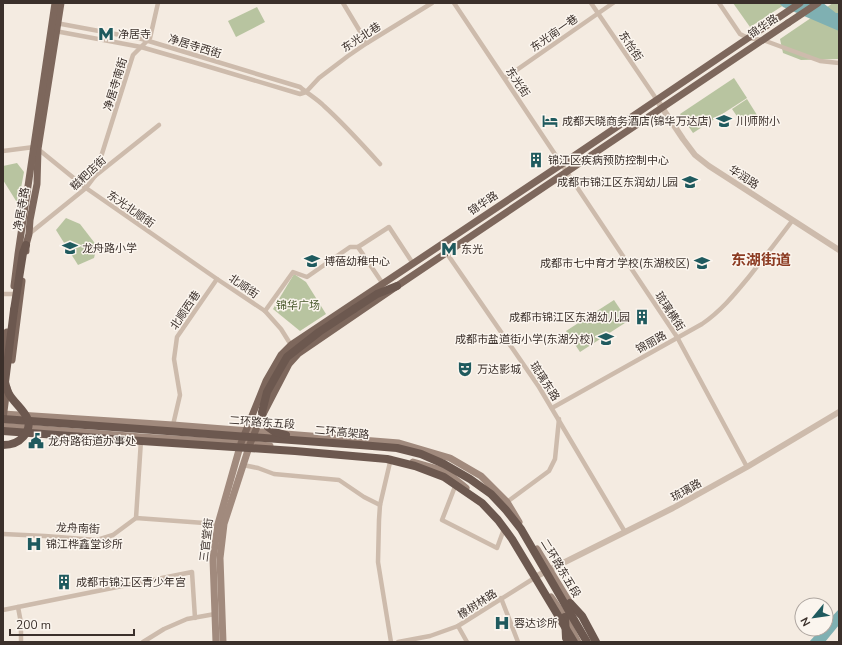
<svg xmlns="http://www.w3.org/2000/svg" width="842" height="645" font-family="'Nunito Sans','Noto Sans SC',sans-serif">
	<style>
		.green { fill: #b8c4a0 }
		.water { fill: #7fb0b2 }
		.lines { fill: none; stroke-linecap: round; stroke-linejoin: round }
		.minor { stroke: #cdbbac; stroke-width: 4.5 }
		.tertiary { stroke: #cdbbac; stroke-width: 6 }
		.secondary { stroke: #a18a7d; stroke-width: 7 }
		.primary { stroke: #7d675c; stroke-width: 7 }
		.trunk { stroke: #6c584f; stroke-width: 8 }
		.primary-bridge { stroke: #7d675c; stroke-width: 7 }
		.trunk-bridge { stroke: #6c584f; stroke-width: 8 }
		.labels { text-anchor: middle; stroke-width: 3; stroke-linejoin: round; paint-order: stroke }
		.street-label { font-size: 11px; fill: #3b302b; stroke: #fbf5ee }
		.poi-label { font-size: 11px; fill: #3b302b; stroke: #fbf5ee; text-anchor: start }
		.park-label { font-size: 11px; fill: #4a5a2e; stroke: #fbf5ee }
		.district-label { font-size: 15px; font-weight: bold; fill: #8c3b22; stroke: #fbf5ee }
	</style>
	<rect width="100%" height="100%" fill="#f4ebe1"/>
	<g class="green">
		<polygon points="733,3 787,3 750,27"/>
		<polygon points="833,3 839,3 839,59 801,60 783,53 780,39"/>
		<polygon points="257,7 265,22 236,37 228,21"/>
		<polygon points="734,78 747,98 693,133 680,114"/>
		<polygon points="747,99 757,115 743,125 732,109"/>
		<polygon points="17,163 24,172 18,204 3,180 3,166"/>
		<polygon points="66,218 80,224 97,246 94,258 78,265 56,230"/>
		<polygon points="294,274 306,282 326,314 300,331 273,309"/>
		<polygon points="614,300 628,321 580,352 566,331"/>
	</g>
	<g class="water">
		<polygon points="779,3 823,3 836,13 839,13 839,31 783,7"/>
		<polygon points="839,609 839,625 825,642 809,642 821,629 826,629 826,623"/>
	</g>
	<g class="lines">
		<g class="minor">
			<polyline points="343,3 367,43"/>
			<polyline points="454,3 677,337 747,467"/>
			<polyline points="591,3 657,100"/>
			<polyline points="719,3 740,34 748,38 763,40 820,61 839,63"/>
			<path d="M56,23l86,16 158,48c8,7 17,12 24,19 20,18 38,38 56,58"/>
			<polyline points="55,31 141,47 193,62 300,94 306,92 319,78 348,56 367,43 432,3"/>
			<polyline points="505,78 613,3"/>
			<polyline points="38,149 86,188 217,279 265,311 281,329 291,345"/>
			<polyline points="3,151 34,147"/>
			<polyline points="95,176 133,55 150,38 158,3"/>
			<polyline points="29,234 86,188 95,176 159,125"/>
			<polyline points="441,245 539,387 625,532"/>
			<polyline points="383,284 358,247 389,227 412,262"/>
			<polyline points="3,294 13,294"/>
			<polyline points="265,311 293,272 307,277 350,247 358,247"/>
			<path d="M552,408l150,-84c19,-13 32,-29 46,-46 15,-19 30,-38 44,-57"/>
			<polyline points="173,425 180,395 174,359 177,337 217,279"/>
			<polyline points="243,465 258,468 274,474 339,480 364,497 380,505"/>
			<polyline points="456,484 442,520 497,548 504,529"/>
			<polyline points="507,502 549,471 555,459 559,419"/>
			<polyline points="136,518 141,440"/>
			<polyline points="3,534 45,536 97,540 113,535 136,518 218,524"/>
			<polyline points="501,598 518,642"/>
			<polyline points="18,607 21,623 21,642"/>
			<polyline points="3,610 192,572 195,618"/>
			<polyline points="458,626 467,642"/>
			<polyline points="143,642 164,629 187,619 215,614"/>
			<polyline points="391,642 378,562 379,520 380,505 391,458"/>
			<polyline points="398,642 430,636 458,626 536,577"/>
		</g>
		<g class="tertiary">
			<polyline points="657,100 683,139 695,155 709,166 839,250"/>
			<polyline points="537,576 673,508 747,467 839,412"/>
		</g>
		<g class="secondary">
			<polyline points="3,414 173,425 399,443 450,458 481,476 507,502 519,522"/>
			<polyline points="3,426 141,437 241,443 270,446"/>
			<polyline points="413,462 445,471 466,488"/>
			<polyline points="537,549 570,603 571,607"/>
			<polyline points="551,597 565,617 578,642"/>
			<polyline points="216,642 213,559 218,524 241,443"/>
			<polyline points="223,642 220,558 224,524 250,444"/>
		</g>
		<g class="primary">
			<polyline points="26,251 26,245 29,234 30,220 37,184 38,149 61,3"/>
			<polyline points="14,286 18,254 55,3"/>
			<polyline points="12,360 22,281"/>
			<polyline points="3,363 7,332"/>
			<polyline points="3,419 7,388"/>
			<polyline points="241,443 266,381 281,355 291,345 562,164 800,3"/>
			<polyline points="250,444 259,422 289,364 299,353 397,286 788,23"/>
		</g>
		<g class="trunk">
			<polyline points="354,309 377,294 397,286"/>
			<polyline points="14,310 23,253 26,245"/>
			<polyline points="570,603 582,616 596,642"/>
			<polyline points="565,617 566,638 569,642"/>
		</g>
		<polyline class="primary-bridge" points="788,23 818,3"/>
		<g class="trunk-bridge">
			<polyline points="3,419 360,445 397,448 421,454 444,464 470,479 491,494 506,510 521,529 587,642"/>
			<polyline points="3,431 111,439 295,451 387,459 415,466 444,477 482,503 498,520 512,539 574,642"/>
			<polyline points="286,435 275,432 268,427 263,421 262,412 267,392 276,376 287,357 319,332 354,309"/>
			<path d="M3,445c8,0 15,-2 20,-8 16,-18 -6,-29 -14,-43 -2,-4 -3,-7 -4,-12l9,-72"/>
		</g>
	</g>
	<defs>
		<symbol id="metro-bare" viewBox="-9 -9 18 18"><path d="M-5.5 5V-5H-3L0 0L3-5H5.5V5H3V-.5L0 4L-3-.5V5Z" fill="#1f5a5e" stroke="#fbf5ee" stroke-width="2.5" paint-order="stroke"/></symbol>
		<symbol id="hotel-bare" viewBox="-9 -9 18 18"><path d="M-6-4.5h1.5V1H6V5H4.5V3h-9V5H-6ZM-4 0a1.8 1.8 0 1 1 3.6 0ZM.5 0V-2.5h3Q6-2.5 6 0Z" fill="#1f5a5e" stroke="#fbf5ee" stroke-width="2.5" paint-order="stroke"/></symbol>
		<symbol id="school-bare" viewBox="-9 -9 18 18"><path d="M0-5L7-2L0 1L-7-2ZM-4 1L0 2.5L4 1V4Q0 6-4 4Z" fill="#1f5a5e" stroke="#fbf5ee" stroke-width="2.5" paint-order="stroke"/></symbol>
		<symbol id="building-bare" viewBox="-9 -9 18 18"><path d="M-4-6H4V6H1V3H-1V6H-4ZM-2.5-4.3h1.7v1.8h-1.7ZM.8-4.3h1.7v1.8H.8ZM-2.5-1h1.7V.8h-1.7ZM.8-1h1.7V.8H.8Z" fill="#1f5a5e" stroke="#fbf5ee" stroke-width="2.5" paint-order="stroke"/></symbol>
		<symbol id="theatre-bare" viewBox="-9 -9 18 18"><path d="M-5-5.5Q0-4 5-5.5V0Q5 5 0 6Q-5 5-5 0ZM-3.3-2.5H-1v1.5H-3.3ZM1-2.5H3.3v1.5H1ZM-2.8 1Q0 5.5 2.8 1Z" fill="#1f5a5e" stroke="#fbf5ee" stroke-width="2.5" paint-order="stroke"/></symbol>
		<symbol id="civic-bare" viewBox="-9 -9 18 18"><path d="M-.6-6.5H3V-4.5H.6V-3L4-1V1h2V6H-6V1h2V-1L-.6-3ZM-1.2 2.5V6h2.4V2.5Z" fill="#1f5a5e" stroke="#fbf5ee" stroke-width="2.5" paint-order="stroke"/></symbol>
		<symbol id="hospital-bare" viewBox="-9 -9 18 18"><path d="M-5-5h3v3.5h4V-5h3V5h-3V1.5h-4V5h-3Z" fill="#1f5a5e" stroke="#fbf5ee" stroke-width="2.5" paint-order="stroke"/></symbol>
	</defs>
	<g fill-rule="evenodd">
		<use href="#metro-bare" x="95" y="23" width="22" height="22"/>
		<use href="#hotel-bare" x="539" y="110" width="22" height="22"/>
		<use href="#school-bare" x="713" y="110" width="22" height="22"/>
		<use href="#building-bare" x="525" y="149" width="22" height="22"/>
		<use href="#school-bare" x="679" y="171" width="22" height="22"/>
		<use href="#school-bare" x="59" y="237" width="22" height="22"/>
		<use href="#metro-bare" x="438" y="238" width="22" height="22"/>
		<use href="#school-bare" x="301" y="250" width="22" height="22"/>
		<use href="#school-bare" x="691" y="252" width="22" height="22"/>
		<use href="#building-bare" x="631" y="306" width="22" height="22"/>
		<use href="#school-bare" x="595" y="328" width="22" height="22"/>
		<use href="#theatre-bare" x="454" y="358" width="22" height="22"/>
		<use href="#civic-bare" x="25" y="430" width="22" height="22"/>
		<use href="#hospital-bare" x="23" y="533" width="22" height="22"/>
		<use href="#building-bare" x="53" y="571" width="22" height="22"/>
		<use href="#hospital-bare" x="491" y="612" width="22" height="22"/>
	</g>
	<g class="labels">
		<g class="street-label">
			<text transform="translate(763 26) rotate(-34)" y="4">锦华路</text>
			<text transform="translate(554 33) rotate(-35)" y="4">东光南一巷</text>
			<text transform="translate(361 37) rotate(-33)" y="4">东光北巷</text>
			<text transform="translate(195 46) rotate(17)" y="4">净居寺西街</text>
			<text transform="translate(631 46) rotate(56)" y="4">东怡街</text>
			<text transform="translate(518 82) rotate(56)" y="4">东光街</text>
			<text transform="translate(115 84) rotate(-73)" y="4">净居寺南街</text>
			<text transform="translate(88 173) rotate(-43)" y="4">糍粑店街</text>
			<text transform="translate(744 177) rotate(33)" y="4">华润路</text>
			<text transform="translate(483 203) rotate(-34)" y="4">锦华路</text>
			<text transform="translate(21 209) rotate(-80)" y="4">净居寺路</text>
			<text transform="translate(131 209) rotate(35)" y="4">东光北顺街</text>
			<text transform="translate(244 286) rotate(34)" y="4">北顺街</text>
			<text transform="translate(185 310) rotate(-56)" y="4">北顺西巷</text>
			<text transform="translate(670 311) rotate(57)" y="4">琉璃横街</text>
			<text transform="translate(651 342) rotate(-29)" y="4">锦丽路</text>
			<text transform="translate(545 381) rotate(57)" y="4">琉璃东路</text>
			<text transform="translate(262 422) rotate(4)" y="4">二环路东五段</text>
			<text transform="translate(342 432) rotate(5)" y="4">二环高架路</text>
			<text transform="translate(686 490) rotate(-29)" y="4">琉璃路</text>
			<text transform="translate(78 528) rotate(2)" y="4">龙舟南街</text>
			<text transform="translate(206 540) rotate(-83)" y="4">三官堂街</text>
			<text transform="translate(561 568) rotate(59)" y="4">二环路东五段</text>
			<text transform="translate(477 604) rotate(-33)" y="4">橡树林路</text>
		</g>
		<g class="poi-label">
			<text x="118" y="38">净居寺</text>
			<text x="562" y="125">成都天晓商务酒店(锦华万达店)</text>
			<text x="736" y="125">川师附小</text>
			<text x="548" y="164">锦江区疾病预防控制中心</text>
			<text x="678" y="186" text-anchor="end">成都市锦江区东润幼儿园</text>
			<text x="82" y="252">龙舟路小学</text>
			<text x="461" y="253">东光</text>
			<text x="324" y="265">博蓓幼稚中心</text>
			<text x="690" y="267" text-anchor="end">成都市七中育才学校(东湖校区)</text>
			<text x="630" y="321" text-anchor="end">成都市锦江区东湖幼儿园</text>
			<text x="594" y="343" text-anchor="end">成都市盐道街小学(东湖分校)</text>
			<text x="477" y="373">万达影城</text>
			<text x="48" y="445">龙舟路街道办事处</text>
			<text x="46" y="548">锦江桦鑫堂诊所</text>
			<text x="76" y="586">成都市锦江区青少年宫</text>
			<text x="514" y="627">蓉达诊所</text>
		</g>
		<g class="park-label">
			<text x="298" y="309">锦华广场</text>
		</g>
		<g class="district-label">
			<text x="761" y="265">东湖街道</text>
		</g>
	</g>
	<rect width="842" height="645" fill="none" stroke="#3b302b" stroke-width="8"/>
	<g transform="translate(814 617) rotate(241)"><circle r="19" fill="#fbf5ee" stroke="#aea6a0"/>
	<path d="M0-3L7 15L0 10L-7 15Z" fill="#1f5a5e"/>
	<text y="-6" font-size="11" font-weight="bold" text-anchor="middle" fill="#3b302b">N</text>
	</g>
	<path d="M10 629v6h124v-6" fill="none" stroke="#3b302b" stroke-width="2"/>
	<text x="16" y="629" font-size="12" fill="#3b302b" stroke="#fbf5ee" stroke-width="3" paint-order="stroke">200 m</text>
</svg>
